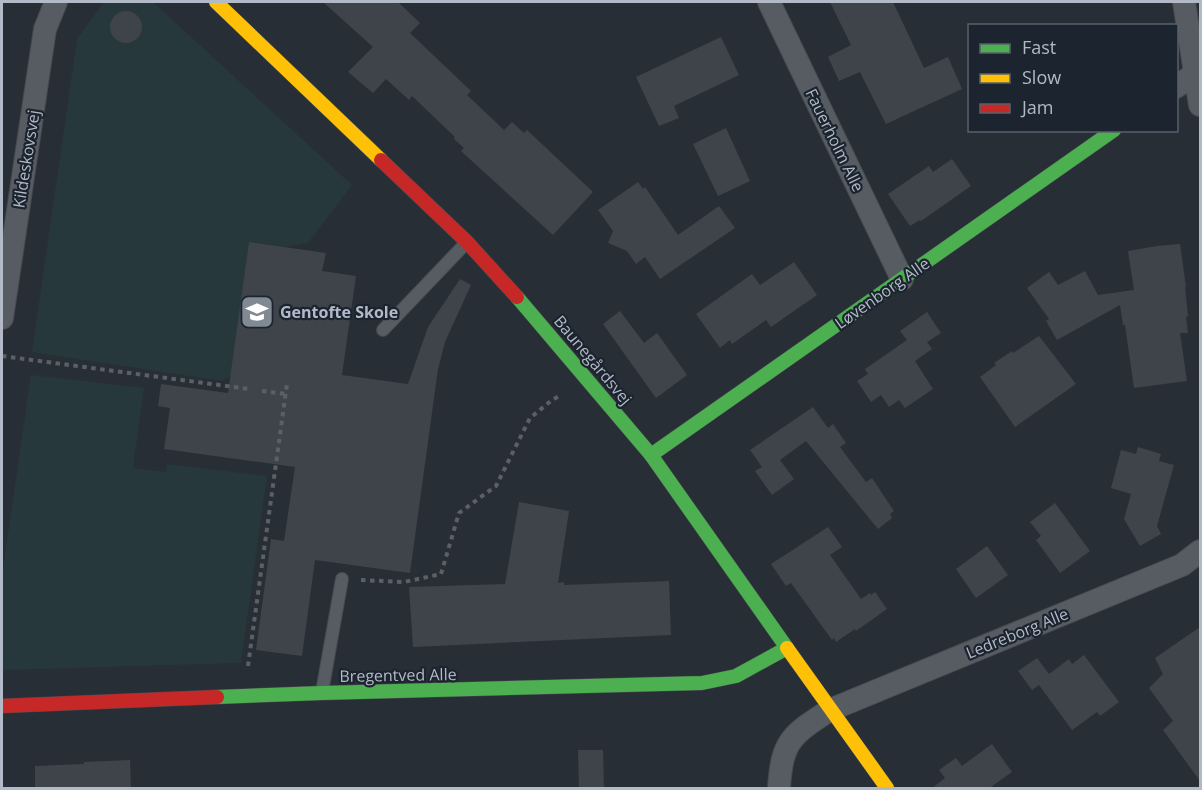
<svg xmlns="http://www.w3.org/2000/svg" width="1202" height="790" font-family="'Open Sans',sans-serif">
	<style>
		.green { fill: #26383b }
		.building { fill: #3f444a }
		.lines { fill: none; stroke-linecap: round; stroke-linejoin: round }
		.lane-casing { stroke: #464a50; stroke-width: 14 }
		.street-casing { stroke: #464a50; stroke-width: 24 }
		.fast-casing { stroke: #464a50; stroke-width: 15 }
		.slow-casing { stroke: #464a50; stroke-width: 15 }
		.jam-casing { stroke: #464a50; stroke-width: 15 }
		.path { stroke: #5b6066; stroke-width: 4; stroke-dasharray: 4.5 4.5; stroke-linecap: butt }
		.lane { stroke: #575c63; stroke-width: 12 }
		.street { stroke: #575c63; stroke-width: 22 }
		.fast { stroke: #4caf50; stroke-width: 14 }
		.slow { stroke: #ffc107; stroke-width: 14 }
		.jam { stroke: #c62828; stroke-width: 14 }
		.labels { text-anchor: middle; stroke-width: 4.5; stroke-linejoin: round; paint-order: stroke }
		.street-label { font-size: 16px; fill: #b1bac6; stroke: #1c242f }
		.poi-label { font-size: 16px; font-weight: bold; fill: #b1bac6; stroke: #1c242f; text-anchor: start }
	</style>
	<rect width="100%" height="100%" fill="#282e35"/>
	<g class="green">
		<polygon points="104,2 153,2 352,185 308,243 286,247 249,242 231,376 222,381 32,352 77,39"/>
		<polygon points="31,375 144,388 133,468 166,472 167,464 267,476 241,663 2,670 2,576"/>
	</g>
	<g class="building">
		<polygon points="323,2 398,2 420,23 410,33 471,91 467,95 504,130 512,122 524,133 527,130 593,192 553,235 461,151 464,148 454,139 455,137 412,96 409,100 386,79 373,93 348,72 373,47"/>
		<polygon points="830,2 893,2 924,68 948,57 962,89 886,124 860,72 839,81 828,57 851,45"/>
		<circle cx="126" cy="27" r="16"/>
		<polygon points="721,37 739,75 674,106 679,118 659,126 636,77"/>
		<polygon points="726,128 750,181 718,196 693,144"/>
		<polygon points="952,159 971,186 921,221 920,220 910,226 888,194 929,166 933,172"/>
		<polygon points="638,182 643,189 645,187 678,235 719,206 735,228 660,279 645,257 636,264 627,251 608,243 613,231 598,210"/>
		<polygon points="249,242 326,253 322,271 356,276 342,375 408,384 428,327 460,279 471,285 445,342 438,369 410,573 315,560 302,656 256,650 271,539 284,541 295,467 164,449 170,408 158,406 161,384 228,393"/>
		<polygon points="1180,244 1186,287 1185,287 1188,316 1186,317 1188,333 1180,333 1187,381 1134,388 1125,325 1123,325 1120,305 1057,340 1046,321 1049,319 1027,288 1049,272 1058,285 1085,271 1098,295 1134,290 1128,251 1157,246"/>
		<polygon points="794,262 817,295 771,327 766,320 732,344 730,340 720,348 696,314 752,274 760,285"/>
		<polygon points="620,311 644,343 657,333 687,375 656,398 603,324"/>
		<polygon points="927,312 941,333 927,342 932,349 915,361 933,389 905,408 899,400 889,407 881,395 871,402 857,381 868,374 865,369 907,340 900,331"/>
		<polygon points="1039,336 1076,384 1015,427 980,377 996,365 994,363 1012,351 1013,353"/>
		<polygon points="813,407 828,428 833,424 846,443 840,447 866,482 872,478 894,511 890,514 892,518 878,529 806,441 780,460 794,479 772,495 755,471 762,467 750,450"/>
		<polygon points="1138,447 1161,454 1159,461 1174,465 1157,526 1161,534 1140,546 1124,519 1131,494 1111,488 1121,450 1136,454"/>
		<polygon points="519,502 569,511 558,583 564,582 564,585 669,581 671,635 413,647 409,587 505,584"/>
		<polygon points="1055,503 1090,551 1060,573 1036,540 1041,536 1030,522"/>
		<polygon points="828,527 842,547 830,555 861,599 870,593 871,595 875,592 887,609 856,631 855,629 836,642 834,638 832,640 791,583 786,586 771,564"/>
		<polygon points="987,546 1008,575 976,598 956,569"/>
		<polygon points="1200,627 1200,781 1163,730 1173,721 1149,688 1163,674 1155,658"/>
		<polygon points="1084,655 1119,702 1100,716 1097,712 1072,730 1039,685 1032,690 1018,671 1037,658 1049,674 1069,659 1072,664"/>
		<polygon points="992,744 1012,772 988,789 931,789 945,778 939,770 956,758 962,766"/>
		<polygon points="578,750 603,750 604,789 579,789"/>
		<polygon points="130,760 131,789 35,789 35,766 84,764 84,762"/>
	</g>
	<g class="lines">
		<defs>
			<g id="lane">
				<polyline points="383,330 467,242"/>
				<polyline points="322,692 342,579"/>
			</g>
			<g id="street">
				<polyline points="769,2 902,279"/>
				<polyline points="1184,2 1200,105"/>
				<polyline points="1176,87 1196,73"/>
				<polyline points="2,318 45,29 56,2"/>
				<path d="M779,788c3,-47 12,-53 51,-78l352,-145 18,-14"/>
			</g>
			<g id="fast">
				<polyline points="517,297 651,455 787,648"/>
				<polyline points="651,455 1114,130"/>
				<polyline points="217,697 322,693 702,683 736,676 787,648"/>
			</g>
			<g id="slow">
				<polyline points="216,2 381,160"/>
				<polyline points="787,648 887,788"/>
			</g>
			<g id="jam">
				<polyline points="381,160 467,242 517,297"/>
				<polyline points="2,706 217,697"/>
			</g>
		</defs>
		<use href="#lane" class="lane-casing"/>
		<use href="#street" class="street-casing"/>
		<use href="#fast" class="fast-casing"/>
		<use href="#slow" class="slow-casing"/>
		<use href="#jam" class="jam-casing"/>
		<g class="path">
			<polyline points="2,356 249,389"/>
			<polyline points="262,391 286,394"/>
			<polyline points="361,580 404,582 441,574 459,513 496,486 530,418 552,400 561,395"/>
			<polyline points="248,666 287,384"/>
		</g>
		<use href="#lane" class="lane"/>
		<use href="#street" class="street"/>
		<use href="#fast" class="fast"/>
		<use href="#slow" class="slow"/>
		<use href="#jam" class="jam"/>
	</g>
	<defs>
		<symbol id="school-square" viewBox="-11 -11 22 22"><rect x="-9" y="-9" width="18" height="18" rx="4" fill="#818993" stroke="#1c242f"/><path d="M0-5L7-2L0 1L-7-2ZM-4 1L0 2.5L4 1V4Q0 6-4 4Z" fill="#fff"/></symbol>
	</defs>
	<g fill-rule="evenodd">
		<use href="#school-square" x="238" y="293" width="38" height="38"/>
	</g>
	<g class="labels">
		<g class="street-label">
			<text transform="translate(835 140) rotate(64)" y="6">Fauerholm Alle</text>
			<text transform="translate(26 159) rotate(-81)" y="6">Kildeskovsvej</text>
			<text transform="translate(882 293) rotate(-35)" y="6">Løvenborg Alle</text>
			<text transform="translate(593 360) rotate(50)" y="6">Baunegårdsvej</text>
			<text transform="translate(1017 633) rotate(-22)" y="6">Ledreborg Alle</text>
			<text transform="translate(398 675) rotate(-1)" y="6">Bregentved Alle</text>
		</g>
		<g class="poi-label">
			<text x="280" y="318">Gentofte Skole</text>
		</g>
	</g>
	<rect width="1202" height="790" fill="none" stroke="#b1bac6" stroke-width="6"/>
	<rect x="968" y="24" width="210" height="108" fill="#1c242f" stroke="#58606b" stroke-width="1.5"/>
	<rect x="980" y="44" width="30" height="9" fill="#4caf50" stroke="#58606b" stroke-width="1.5"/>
	<text x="1022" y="54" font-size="18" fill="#b1bac6">Fast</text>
	<rect x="980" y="74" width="30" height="9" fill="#ffc107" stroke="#58606b" stroke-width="1.5"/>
	<text x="1022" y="84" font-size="18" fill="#b1bac6">Slow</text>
	<rect x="980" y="104" width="30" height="9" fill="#c62828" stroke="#58606b" stroke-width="1.5"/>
	<text x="1022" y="114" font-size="18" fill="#b1bac6">Jam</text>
</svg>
